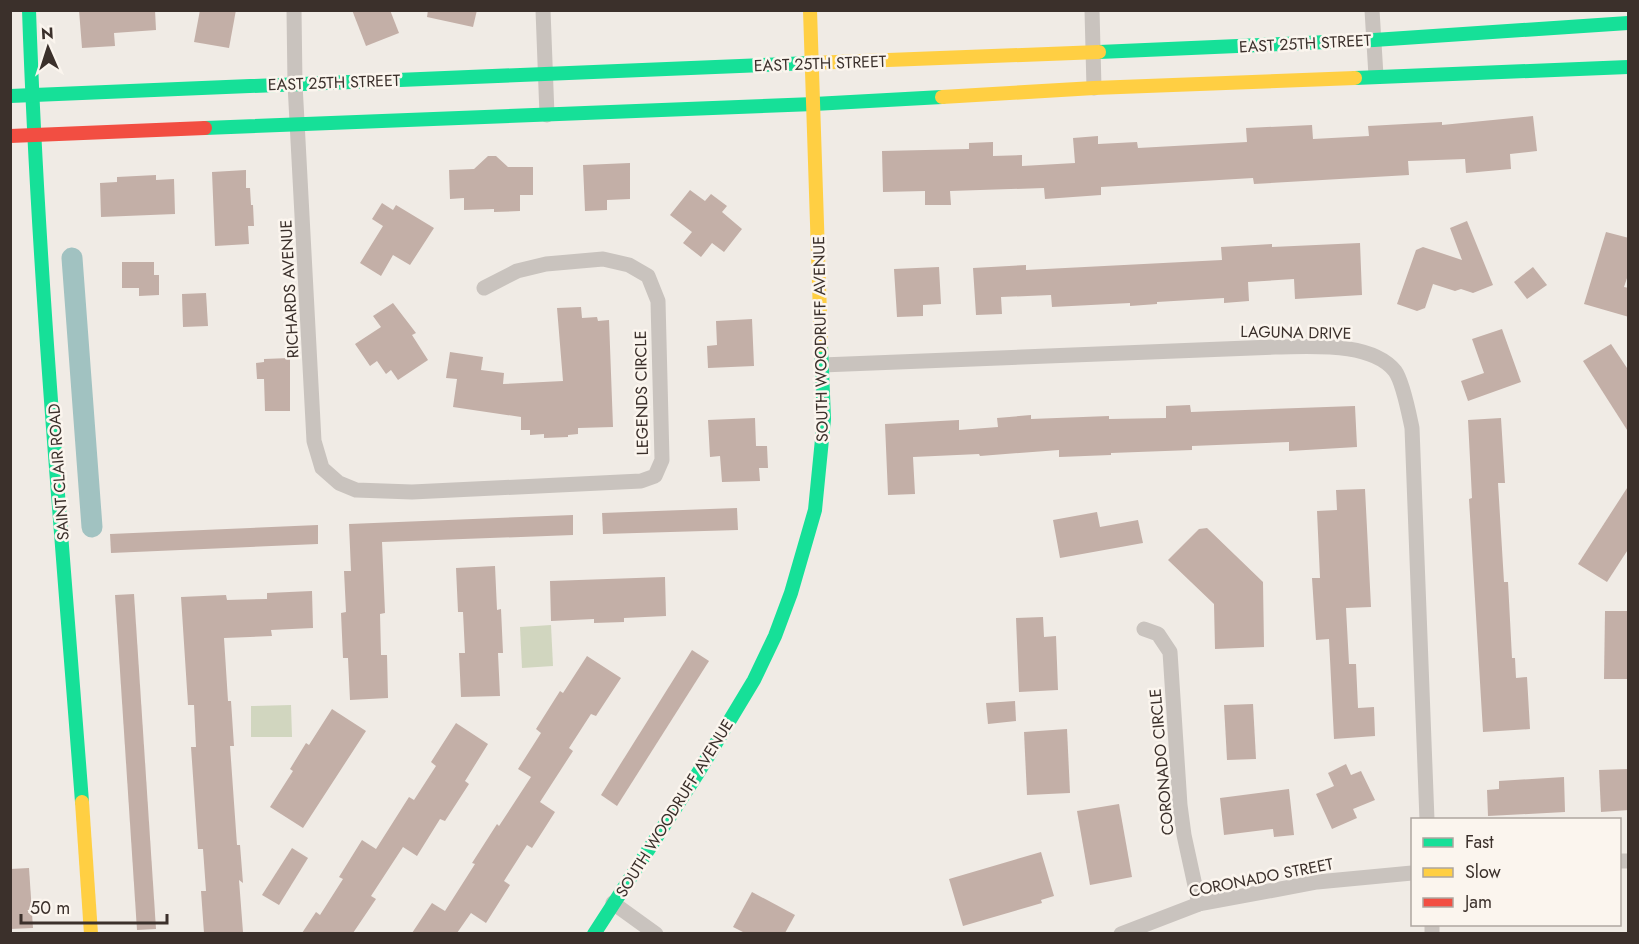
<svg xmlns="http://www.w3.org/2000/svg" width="1639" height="944" font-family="Jost,sans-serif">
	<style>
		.green { fill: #d1d6bf }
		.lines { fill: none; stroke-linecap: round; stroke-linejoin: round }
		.canal { stroke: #a1c2c1; stroke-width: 21 }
		.building { fill: #c3afa7 }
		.street { stroke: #c9c3be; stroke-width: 15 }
		.fast { stroke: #16e098; stroke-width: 14 }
		.slow { stroke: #ffcf43; stroke-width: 14 }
		.jam { stroke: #f24e42; stroke-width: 14 }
		.labels { text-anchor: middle; stroke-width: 5; stroke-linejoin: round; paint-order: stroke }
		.street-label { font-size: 16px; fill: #3b302b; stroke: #fbf5ee }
	</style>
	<rect width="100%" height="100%" fill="#f0ebe5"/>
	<g class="green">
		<polygon points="551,625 553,666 522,668 520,627"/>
		<polygon points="291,705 292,737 251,737 251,706"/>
	</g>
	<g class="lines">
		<polyline class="canal" points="72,258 92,527"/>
	</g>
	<g class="building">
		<polygon points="79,10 155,10 156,30 114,33 115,46 82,48"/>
		<polygon points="200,10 236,10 229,48 194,42"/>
		<polygon points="352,10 390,10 399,33 366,46"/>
		<polygon points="428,10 477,10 473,27 427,17"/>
		<polygon points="1533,116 1537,151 1510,154 1511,169 1466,173 1465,159 1408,161 1409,175 1254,184 1253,178 1101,187 1101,195 1045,199 1044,188 950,191 951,205 925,205 925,191 883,192 882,151 969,149 969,143 993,142 993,156 1022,155 1022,166 1075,163 1073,138 1098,136 1098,144 1137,142 1138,148 1247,142 1246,128 1312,125 1313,139 1369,136 1368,126 1442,122 1442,125"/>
		<polygon points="488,156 496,156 508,167 533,167 533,195 520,195 520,211 494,212 494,209 464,210 464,198 450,199 449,170 474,169"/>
		<polygon points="630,163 630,199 607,200 607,210 585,211 583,165"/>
		<polygon points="246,170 246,188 250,188 251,205 253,205 254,226 248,226 249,244 215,246 212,172"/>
		<polygon points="156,175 156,180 174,179 175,214 101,217 100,183 117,182 117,177"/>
		<polygon points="690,190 705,201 711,194 727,206 722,212 742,229 724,252 712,243 701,257 683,243 692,232 670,215"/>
		<polygon points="382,203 393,210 396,205 434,228 410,265 393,255 381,276 360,263 383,226 372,219"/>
		<polygon points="1467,221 1493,285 1473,293 1461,289 1455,291 1433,284 1425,308 1417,311 1397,304 1416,250 1423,247 1462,260 1450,228"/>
		<polygon points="1606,232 1629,238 1629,272 1624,287 1629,288 1629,317 1584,304"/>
		<polygon points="1360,243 1362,295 1295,299 1294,279 1248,282 1249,301 1224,303 1224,298 1157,302 1157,304 1130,306 1130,303 1052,307 1051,295 1001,297 1002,314 976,315 973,268 1026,265 1026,270 1222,260 1221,247 1272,244 1272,247"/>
		<polygon points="122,262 154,262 154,275 159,275 159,295 139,296 139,288 122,288"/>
		<polygon points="939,267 941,304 923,305 923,316 897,317 894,269"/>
		<polygon points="1533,267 1547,285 1527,299 1514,282"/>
		<polygon points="206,293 208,326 183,327 182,294"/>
		<polygon points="393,303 416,333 412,335 428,360 398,380 391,370 386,374 377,361 370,366 355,344 381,327 373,316"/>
		<polygon points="581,307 582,318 597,317 598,321 609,320 613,427 578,428 578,434 568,435 568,437 544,438 544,434 530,435 530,430 521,430 521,417 453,407 457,379 446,378 450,352 483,357 481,370 504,373 503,384 563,381 557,308"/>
		<polygon points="752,319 754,366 708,368 707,346 717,345 716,321"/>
		<polygon points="1502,329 1521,382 1468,401 1461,381 1484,373 1472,339"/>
		<polygon points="1611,344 1629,371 1629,433 1583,361"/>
		<polygon points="290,358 290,411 265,411 264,379 257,379 256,363 264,362 264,359"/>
		<polygon points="1190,405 1191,412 1355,406 1357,447 1289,451 1289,442 1192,446 1192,450 1111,453 1111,455 1059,457 1059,450 980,456 979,454 913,457 915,494 888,495 885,424 959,420 959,430 998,427 997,418 1031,415 1031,419 1109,416 1109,419 1166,418 1166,406"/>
		<polygon points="755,418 756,446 767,446 768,468 759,468 760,481 722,482 720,456 710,457 708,420"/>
		<polygon points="1501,418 1505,483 1498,483 1504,582 1508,582 1512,658 1515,658 1516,678 1527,677 1530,729 1483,732 1469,499 1472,498 1468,420"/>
		<polygon points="1629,485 1629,548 1607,582 1578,564"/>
		<polygon points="1365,489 1371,607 1346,608 1349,664 1356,664 1358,708 1374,707 1375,736 1334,739 1329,639 1316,640 1312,578 1320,578 1317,511 1337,510 1336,490"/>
		<polygon points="737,508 738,530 603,534 602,513"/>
		<polygon points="1097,512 1100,527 1138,520 1143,543 1060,558 1053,520"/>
		<polygon points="573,515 573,535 382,542 385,613 380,614 381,655 387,655 388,698 350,700 348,658 343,658 341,613 346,612 344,571 351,571 349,524"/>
		<polygon points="318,525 318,544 111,553 110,534"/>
		<polygon points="1207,528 1263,582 1264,647 1215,649 1214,604 1168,560 1199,529"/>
		<polygon points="495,566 497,610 501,609 503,653 498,653 500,696 461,697 459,653 465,653 463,612 458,612 456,568"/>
		<polygon points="665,577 666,616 624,618 624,622 594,623 594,619 551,621 550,581"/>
		<polygon points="312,591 313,628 271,630 272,636 224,638 228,701 231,701 234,746 230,746 237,845 240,845 243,883 239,880 243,932 204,933 201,891 206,891 203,849 198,849 191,747 196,747 194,705 188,705 181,597 226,595 227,600 267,599 267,593"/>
		<polygon points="134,594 156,929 137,930 115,595"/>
		<polygon points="1605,611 1629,611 1629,679 1604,679"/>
		<polygon points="1043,617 1044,637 1056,636 1058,690 1019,692 1016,618"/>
		<polygon points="692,650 709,661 617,806 601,795"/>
		<polygon points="587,656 621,678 596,716 591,714 569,748 573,751 540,802 555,812 532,848 527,845 504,881 510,885 486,923 471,913 457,933 412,933 432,903 445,911 475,864 472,863 497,824 499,826 531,777 518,769 541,733 536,729 560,691 563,693"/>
		<polygon points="1015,701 1016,721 988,724 986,703"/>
		<polygon points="1253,704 1256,759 1227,760 1224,705"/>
		<polygon points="332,709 366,731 303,828 270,807 293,771 290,769 306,743 309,745"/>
		<polygon points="456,723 488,744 465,781 469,784 445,821 440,819 417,856 403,847 371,896 376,899 353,933 302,933 316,912 320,915 343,879 339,877 362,840 376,849 409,797 414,800 436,766 431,762"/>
		<polygon points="1067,729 1070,793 1027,795 1024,732"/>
		<polygon points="1346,764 1351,775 1361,771 1375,800 1353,809 1357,818 1332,829 1316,794 1334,786 1328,773"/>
		<polygon points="1629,769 1629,810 1601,812 1599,770"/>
		<polygon points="1564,777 1565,812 1488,816 1487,790 1499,789 1499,781"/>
		<polygon points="1289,789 1294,835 1274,837 1273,829 1224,835 1220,798"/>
		<polygon points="1119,804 1132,877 1090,885 1077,811"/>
		<polygon points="292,848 308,858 279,905 262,895"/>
		<polygon points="1041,852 1054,896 1041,900 1042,903 963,926 949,879"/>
		<polygon points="29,868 33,928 10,929 10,869"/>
		<polygon points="752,892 795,915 785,933 745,933 733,927"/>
	</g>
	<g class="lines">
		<g class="street">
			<polyline points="294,10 295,84 314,441 322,468 339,483 356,490 412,492 641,481 655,476 662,460 658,301 648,276 629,265 603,259 546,264 517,271 484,288"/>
			<polyline points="543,10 547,115"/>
			<polyline points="1092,10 1094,88"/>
			<polyline points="1372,10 1376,76"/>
			<path d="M822,365l453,-18c35,0 96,-6 120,24 8,11 14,43 17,57l15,392"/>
			<polyline points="1144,629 1158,634 1170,652 1180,805 1184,835 1199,904"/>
			<polyline points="1620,861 1628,861"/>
			<polyline points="613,903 656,934"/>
			<polyline points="1432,924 1432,934"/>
			<polyline points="1121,934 1199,904 1317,882 1412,873"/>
		</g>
		<g class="fast">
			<path d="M29,10c9,264 33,529 53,792"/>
			<polyline points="1099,52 1374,40 1628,23"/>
			<polyline points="1355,78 1628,67"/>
			<polyline points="10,96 810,63"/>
			<polyline points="205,128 814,104 942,97"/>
			<polyline points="594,934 698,773 754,680 775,636 791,593 815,510 824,419 821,345"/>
		</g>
		<g class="slow">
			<polyline points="810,10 821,345"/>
			<polyline points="810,63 1099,52"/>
			<polyline points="942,97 1094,88 1355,78"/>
			<polyline points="82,802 91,934"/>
		</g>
		<polyline class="jam" points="10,136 205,128"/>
	</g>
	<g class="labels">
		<g class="street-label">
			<text transform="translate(1305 43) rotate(-3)" y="6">EAST 25TH STREET</text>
			<text transform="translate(820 63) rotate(-2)" y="6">EAST 25TH STREET</text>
			<text transform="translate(334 82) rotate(-2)" y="6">EAST 25TH STREET</text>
			<text transform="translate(289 289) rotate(-93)" y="6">RICHARDS AVENUE</text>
			<text transform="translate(1296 332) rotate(1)" y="6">LAGUNA DRIVE</text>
			<text transform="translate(820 339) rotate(-91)" y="6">SOUTH WOODRUFF AVENUE</text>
			<text transform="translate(641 393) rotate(-91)" y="6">LEGENDS CIRCLE</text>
			<text transform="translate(58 472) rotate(-94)" y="6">SAINT CLAIR ROAD</text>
			<text transform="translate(1161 762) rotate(-95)" y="6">CORONADO CIRCLE</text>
			<text transform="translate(674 808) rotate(-58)" y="6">SOUTH WOODRUFF AVENUE</text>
			<text transform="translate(1261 877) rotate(-11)" y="6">CORONADO STREET</text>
		</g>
	</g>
	<rect width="1639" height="944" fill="none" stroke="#3b302b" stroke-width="24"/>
	<rect x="1411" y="818" width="210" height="108" fill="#fbf5ee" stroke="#aea6a0" stroke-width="1.5"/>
	<rect x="1423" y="838" width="30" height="9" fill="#16e098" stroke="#aea6a0" stroke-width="1.5"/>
	<text x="1465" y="848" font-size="18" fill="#3b302b">Fast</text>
	<rect x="1423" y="868" width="30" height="9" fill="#ffcf43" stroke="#aea6a0" stroke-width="1.5"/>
	<text x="1465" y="878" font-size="18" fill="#3b302b">Slow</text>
	<rect x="1423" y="898" width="30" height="9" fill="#f24e42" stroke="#aea6a0" stroke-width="1.5"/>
	<text x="1465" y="908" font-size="18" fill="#3b302b">Jam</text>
	<g transform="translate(48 48) rotate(357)" stroke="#fbf5ee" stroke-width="4.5" paint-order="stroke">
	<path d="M0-4.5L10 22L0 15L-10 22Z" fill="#3b302b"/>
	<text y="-9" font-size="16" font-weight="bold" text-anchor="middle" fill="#3b302b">N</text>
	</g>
	<path d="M21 914v9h146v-9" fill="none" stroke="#3b302b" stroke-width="3"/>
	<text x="30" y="914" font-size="18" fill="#3b302b" stroke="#fbf5ee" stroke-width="4.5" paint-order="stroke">50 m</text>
</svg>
